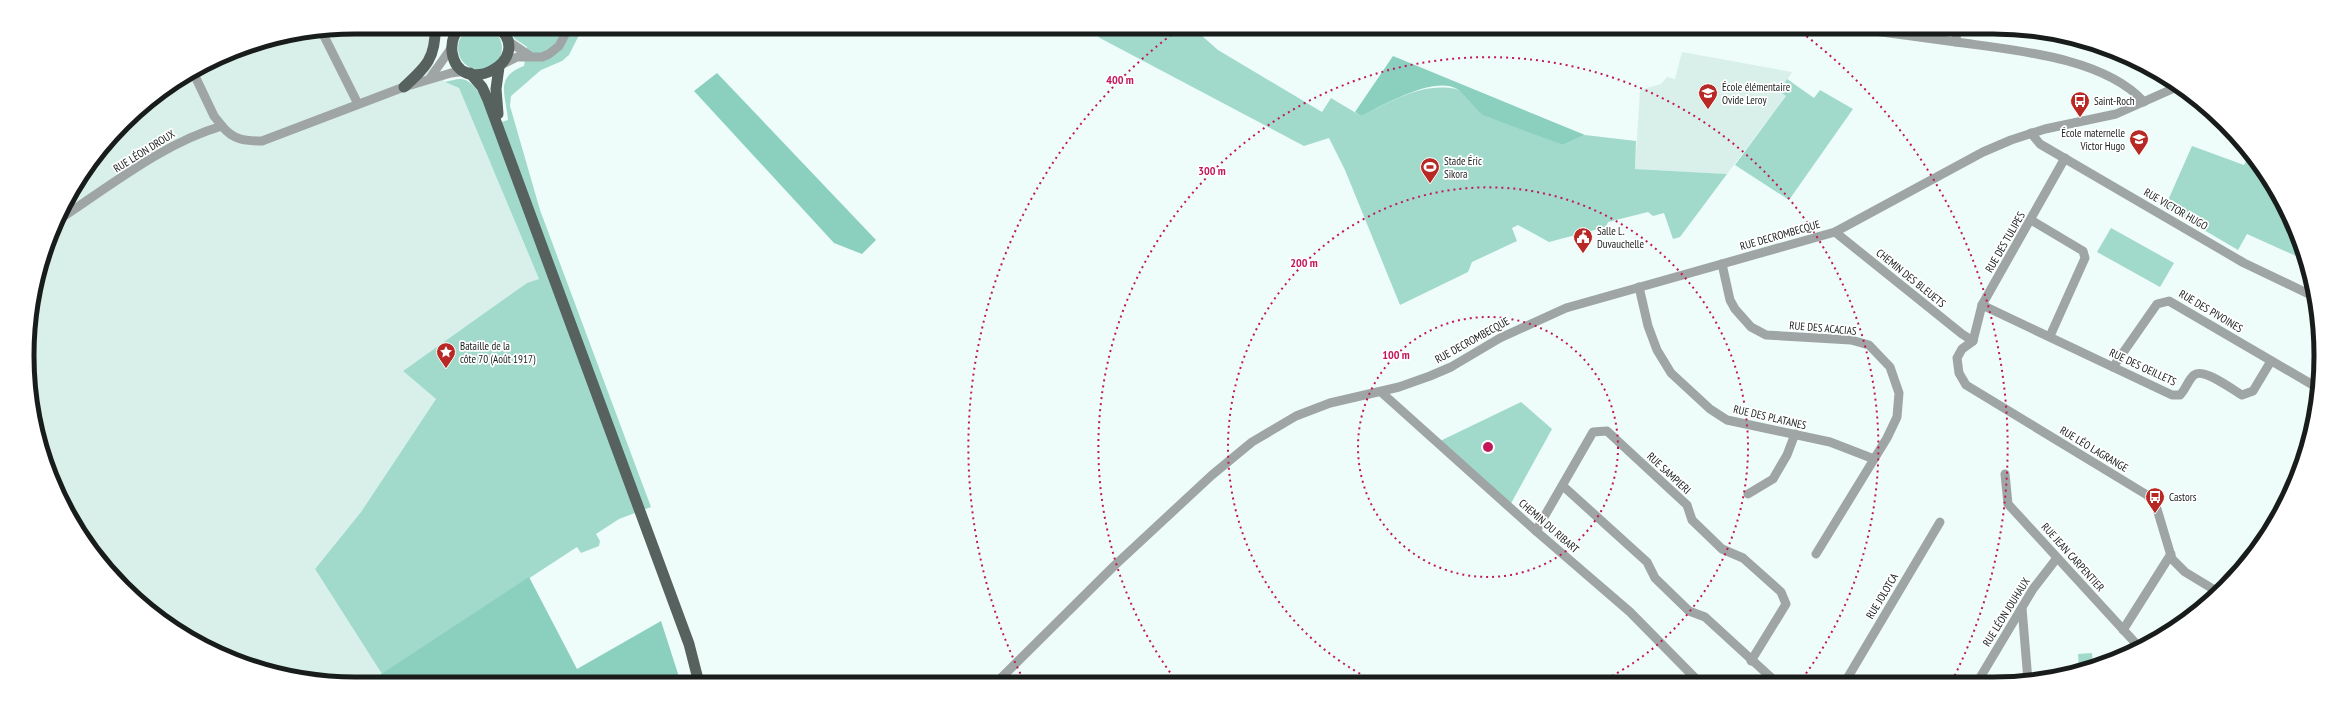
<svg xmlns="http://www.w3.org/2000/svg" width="2348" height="711" font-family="'PT Sans Narrow',sans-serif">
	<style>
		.built { fill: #d9f0ea }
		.green { fill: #a1dacb }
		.forest { fill: #8bd0bf }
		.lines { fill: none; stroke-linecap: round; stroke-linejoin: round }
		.minor { stroke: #9fa5a4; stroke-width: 9 }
		.major { stroke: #57615e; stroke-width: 11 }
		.ring { fill: none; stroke: #c2185b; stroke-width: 2; stroke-dasharray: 2 4 }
		.labels { text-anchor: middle; stroke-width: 3.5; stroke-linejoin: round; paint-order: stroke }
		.poi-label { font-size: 11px; fill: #181d1b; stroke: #fff; text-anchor: start }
		.street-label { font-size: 11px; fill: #181d1b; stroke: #fff }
		.rim { fill: none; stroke: #181d1b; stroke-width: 5 }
		.centre { fill: #c2185b; stroke: #fff; stroke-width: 2 }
		.ring-label { font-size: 12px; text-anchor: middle; font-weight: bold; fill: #c2185b; stroke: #fff; stroke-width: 3.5; stroke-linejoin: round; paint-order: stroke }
	</style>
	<rect width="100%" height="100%" fill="#eefdf9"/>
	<g class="built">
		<polygon points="356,27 430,27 431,45 427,58 445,82 459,88 539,279 527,284 403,371 436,399 361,512 315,569 382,674 366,684 291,678 230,659 173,629 123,588 82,538 38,440 28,377 30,313 61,210 95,155 139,109 230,52 292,33"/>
		<polygon points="1682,52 1792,72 1780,92 1786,96 1727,174 1635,169 1640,90 1661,84 1667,77 1675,79"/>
	</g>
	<g class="green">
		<circle cx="480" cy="48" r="22"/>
		<path d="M512,27h71l-14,28 -7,6 -21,9 -30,26 -1,10 30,104 111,297 -32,12 -23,15 4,7 -1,5 -18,7 -4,-6 -195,127 -67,-105 46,-57 75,-113 -33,-28 124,-88 12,-4 -80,-191 -14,-6c5,-1 10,-3 16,-3 17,1 26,32 31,46l16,-5c-2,-25 -14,-43 16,-54l3,-19 -13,-9z"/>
		<path d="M1107,27h85l26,23 104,62 9,-14 30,18c30,-14 60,-34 95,-27l83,46 24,10 22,-10 51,6 -1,28 92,5 -47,63 -7,2 -9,-26 -11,3 -5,-4 -40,10 -2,5 -57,15 -31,-17 -6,3 5,13 -45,21 -4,10 -68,33 -55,-135 -16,-32 -25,8 -206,-109z"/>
		<polygon points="1787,79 1814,98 1820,90 1853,109 1789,200 1735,165 1786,96 1780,92"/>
		<path d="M2192,146l52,19 6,-11c26,31 44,68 55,106l-58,-26 -9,16 -73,-43z"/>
		<polygon points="2111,228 2174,263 2160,287 2097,252"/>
		<polygon points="1521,402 1552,429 1509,507 1438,442"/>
		<polygon points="2092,653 2093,664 2079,668 2078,654"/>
	</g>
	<g class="forest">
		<path d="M1393,56l192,79 -22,10 -80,-30c-9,-7 -16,-19 -26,-26 -23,-14 -75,17 -96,27l-6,-4z"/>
		<polygon points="717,73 876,240 862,254 834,243 694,91"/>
		<polygon points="529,577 577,669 661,621 681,683 366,684"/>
	</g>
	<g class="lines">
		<g class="minor">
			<path d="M1845,27c37,5 74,10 111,15 57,8 148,15 188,60"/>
			<polyline points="321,30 358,104"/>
			<polyline points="506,37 511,43 530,56"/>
			<polyline points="1956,42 1957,27"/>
			<polyline points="501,65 517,57 542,57 549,54 559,46 569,27"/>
			<polyline points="194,74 214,116 222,126"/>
			<polyline points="430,78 452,47"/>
			<polyline points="2031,133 2040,144 2244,263 2315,297"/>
			<polyline points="2065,158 1982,305 1973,341 1962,349 1957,358 1959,373 1966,385 2147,495 2153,501 2157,509 2172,559 2185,572 2218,592"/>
			<path d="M58,220c51,-33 105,-77 164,-94 11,14 23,15 40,15l142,-54 47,-14 15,-2"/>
			<polyline points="2031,220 2083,251 2085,258 2050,336"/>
			<polyline points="1835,232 1962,334 1973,341"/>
			<polyline points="1722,264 1730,300 1735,309 1751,327 1766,335 1851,340 1869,345 1890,367 1899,393 1897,417 1887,438 1816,554"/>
			<polyline points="1639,287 1648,326 1657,350 1671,373 1710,409 1727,420 1830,442 1874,459"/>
			<path d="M1982,305l190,90h8c6,-6 8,-15 14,-20 9,-8 39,15 48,20l11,-4 18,-30"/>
			<polyline points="2113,367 2157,304 2169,301 2318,388"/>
			<polyline points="1381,392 1536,531 1630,612 1699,682"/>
			<polyline points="2005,474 2008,504 2140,648"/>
			<polyline points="1563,486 1647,562 1655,578 1689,611 1705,617 1776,682"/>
			<polyline points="1748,494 1773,479 1787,455 1795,434"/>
			<polyline points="1536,531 1593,432 1607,431 1687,505 1692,520 1722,549 1743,558 1781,592 1786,604 1751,661"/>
			<polyline points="2022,608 2028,681"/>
			<polyline points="2123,630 2171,554"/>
			<polyline points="1978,681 2033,589 2057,558"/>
			<polyline points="1845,682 1940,522"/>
			<polyline points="996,683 1114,566 1212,475 1252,442 1296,416 1330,403 1399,387 1430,376 1451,367 1500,338 1566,308 1835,232 1983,152 2011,140 2045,129 2116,114 2179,86"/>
		</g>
		<g class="major">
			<path d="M461,27c-7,6 -10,15 -9,25 7,49 85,8 46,-25"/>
			<polyline points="470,73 482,87 488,100 689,644 699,683"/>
			<path d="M404,87c22,-20 32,-29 31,-60"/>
			<polyline points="498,114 496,89 499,67"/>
		</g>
	</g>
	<g class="ring">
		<circle cx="1488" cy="447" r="130"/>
		<path d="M1376 682A260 260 0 1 1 1600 682"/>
		<path d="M1177 682A390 390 0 1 1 1802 679"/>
		<path d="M1023 679A520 520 0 0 1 1179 29M1797 29A520 520 0 0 1 1953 679"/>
	</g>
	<defs>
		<symbol id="school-pin" viewBox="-11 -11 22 30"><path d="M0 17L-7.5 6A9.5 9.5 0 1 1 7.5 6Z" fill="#b82925" stroke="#fff"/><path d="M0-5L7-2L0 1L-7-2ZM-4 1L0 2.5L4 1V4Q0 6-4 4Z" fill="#fff"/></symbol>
		<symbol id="bus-pin" viewBox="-11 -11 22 30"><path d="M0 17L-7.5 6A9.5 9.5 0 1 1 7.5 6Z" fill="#b82925" stroke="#fff"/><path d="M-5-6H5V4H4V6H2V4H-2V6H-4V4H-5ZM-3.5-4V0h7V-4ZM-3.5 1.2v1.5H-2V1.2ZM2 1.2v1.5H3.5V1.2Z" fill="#fff"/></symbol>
		<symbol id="stadium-pin" viewBox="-11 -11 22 30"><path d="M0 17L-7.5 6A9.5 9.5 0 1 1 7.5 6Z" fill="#b82925" stroke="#fff"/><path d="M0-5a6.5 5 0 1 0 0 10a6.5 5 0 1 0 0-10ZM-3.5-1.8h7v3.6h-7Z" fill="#fff"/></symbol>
		<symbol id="civic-pin" viewBox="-11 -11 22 30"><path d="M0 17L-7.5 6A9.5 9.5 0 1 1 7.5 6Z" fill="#b82925" stroke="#fff"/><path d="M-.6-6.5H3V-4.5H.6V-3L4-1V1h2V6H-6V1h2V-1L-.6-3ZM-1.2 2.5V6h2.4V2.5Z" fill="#fff"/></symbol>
		<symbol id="sight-pin" viewBox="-11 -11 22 30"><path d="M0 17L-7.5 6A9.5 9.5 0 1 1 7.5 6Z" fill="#b82925" stroke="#fff"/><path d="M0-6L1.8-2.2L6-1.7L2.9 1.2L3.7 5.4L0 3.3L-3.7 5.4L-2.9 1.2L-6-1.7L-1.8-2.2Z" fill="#fff"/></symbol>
	</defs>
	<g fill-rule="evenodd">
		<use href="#school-pin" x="1697" y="82" width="22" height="30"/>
		<use href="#bus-pin" x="2069" y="90" width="22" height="30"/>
		<use href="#school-pin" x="2128" y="128" width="22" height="30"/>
		<use href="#stadium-pin" x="1419" y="156" width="22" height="30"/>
		<use href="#civic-pin" x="1572" y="226" width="22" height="30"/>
		<use href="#sight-pin" x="435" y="341" width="22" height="30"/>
		<use href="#bus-pin" x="2144" y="486" width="22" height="30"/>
	</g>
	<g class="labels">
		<g class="poi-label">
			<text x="1722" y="91">École élémentaire<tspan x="1722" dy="13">Ovide Leroy</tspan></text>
			<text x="2094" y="105">Saint-Roch</text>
			<text x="2125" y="137" text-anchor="end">École maternelle<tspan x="2125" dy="13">Victor Hugo</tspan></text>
			<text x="1444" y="165">Stade Éric<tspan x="1444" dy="13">Sikora</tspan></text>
			<text x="1597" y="235">Salle L.<tspan x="1597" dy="13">Duvauchelle</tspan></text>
			<text x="460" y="350">Bataille de la<tspan x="460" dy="13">côte 70 (Août 1917)</tspan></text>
			<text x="2169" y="501">Castors</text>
		</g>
		<g class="street-label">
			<text transform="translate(144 151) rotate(-32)" y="4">RUE LÉON DROUX</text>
			<text transform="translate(2176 209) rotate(30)" y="4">RUE VICTOR HUGO</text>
			<text transform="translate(1780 235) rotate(-16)" y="4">RUE DECROMBECQUE</text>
			<text transform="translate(2005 242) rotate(-60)" y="4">RUE DES TULIPES</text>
			<text transform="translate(1911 278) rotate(39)" y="4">CHEMIN DES BLEUETS</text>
			<text transform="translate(2211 311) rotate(31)" y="4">RUE DES PIVOINES</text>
			<text transform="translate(1823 328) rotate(5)" y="4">RUE DES ACACIAS</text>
			<text transform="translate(1472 340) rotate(-29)" y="4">RUE DECROMBECQUE</text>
			<text transform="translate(2143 367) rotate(25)" y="4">RUE DES OEILLETS</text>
			<text transform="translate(1770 417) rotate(13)" y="4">RUE DES PLATANES</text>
			<text transform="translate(2094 449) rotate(31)" y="4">RUE LÉO LAGRANGE</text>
			<text transform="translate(1669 473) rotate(43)" y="4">RUE SAMPIERI</text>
			<text transform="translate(1549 526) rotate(41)" y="4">CHEMIN DU RIBART</text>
			<text transform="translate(2073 557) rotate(48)" y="4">RUE JEAN CARPENTIER</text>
			<text transform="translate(1882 596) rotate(-59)" y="4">RUE JOLOTCA</text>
			<text transform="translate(2006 612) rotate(-58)" y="4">RUE LÉON JOUHAUX</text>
		</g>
	</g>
	<path d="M0 0H2348V711H0ZM355 34H1993A321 321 0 0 1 2314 355V356A321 321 0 0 1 1993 677H355A321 321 0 0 1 34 356V355A321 321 0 0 1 355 34Z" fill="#fff" fill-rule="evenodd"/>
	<path class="rim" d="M355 34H1993A321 321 0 0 1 2314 355V356A321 321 0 0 1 1993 677H355A321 321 0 0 1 34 356V355A321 321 0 0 1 355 34Z"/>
	<circle cx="1488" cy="447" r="6" class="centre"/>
	<g class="ring-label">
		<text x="1120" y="84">400 m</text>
		<text x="1212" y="175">300 m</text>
		<text x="1304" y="267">200 m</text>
		<text x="1396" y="359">100 m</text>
	</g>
</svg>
